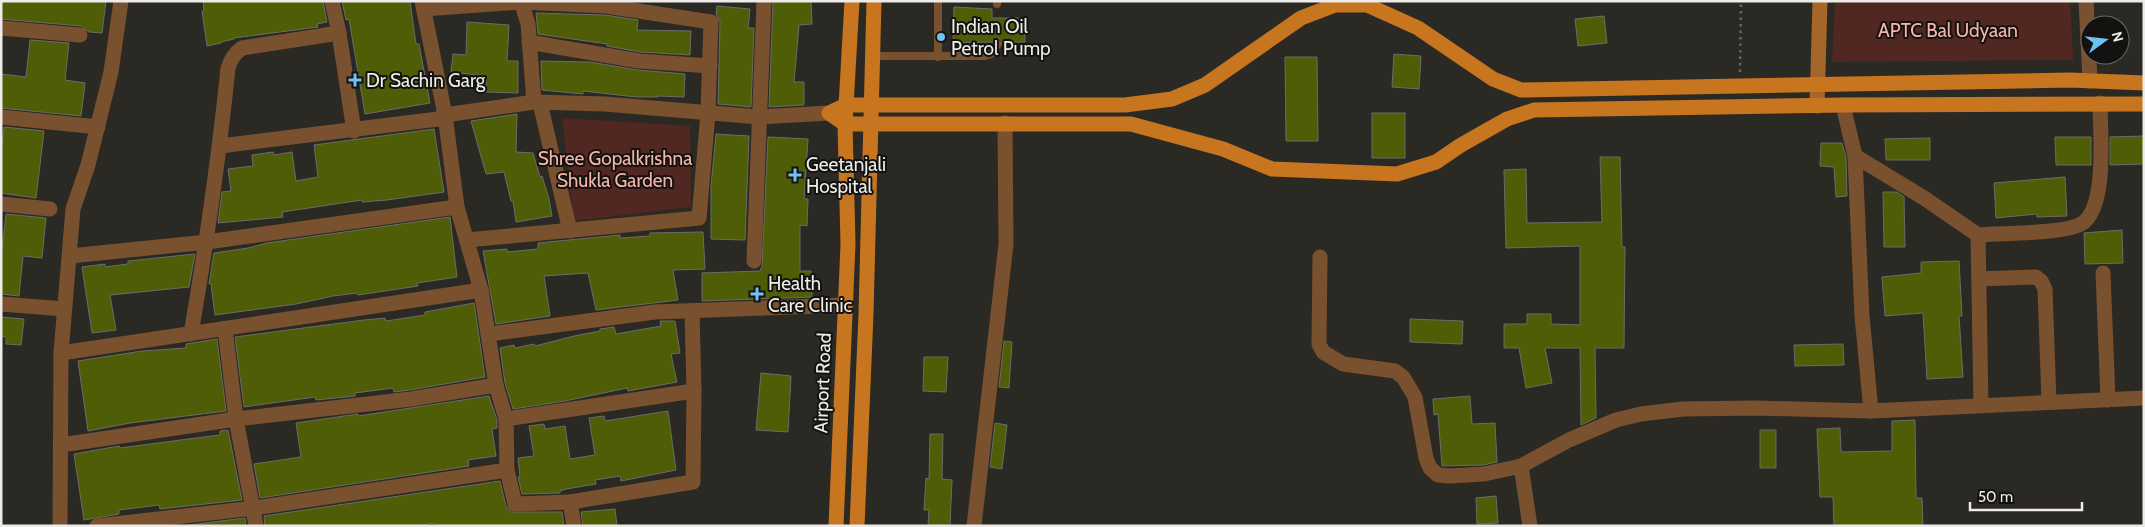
<svg xmlns="http://www.w3.org/2000/svg" width="2145" height="527" font-family="Cabin,sans-serif">
	<style>
		.green { fill: #512821 }
		.building { fill: #4f5d07; stroke: #6b6d66 }
		.lines { fill: none; stroke-linecap: round; stroke-linejoin: round }
		.path { stroke: #676560; stroke-width: 2.5; stroke-dasharray: 2.5 4; stroke-linecap: butt }
		.lane { stroke: #7a512f; stroke-width: 8 }
		.street { stroke: #7a512f; stroke-width: 15 }
		.secondary { stroke: #a6662a; stroke-width: 15 }
		.primary { stroke: #c87520; stroke-width: 15 }
		.poi-dot { fill: #70c2f4; stroke: #131210; stroke-width: 2 }
		.labels { text-anchor: middle; stroke-width: 4; stroke-linejoin: round; paint-order: stroke }
		.poi-label { font-size: 19px; fill: #edece8; stroke: #131210; text-anchor: start }
		.park-label { font-size: 19px; fill: #f7b5a9; stroke: #131210 }
		.street-label { font-size: 19px; fill: #edece8; stroke: #131210 }
	</style>
	<rect width="100%" height="100%" fill="#2b2924"/>
	<g class="green">
		<polygon points="1835,1 2070,1 2073,60 1832,62"/>
		<polygon points="562,118 690,126 691,207 574,221"/>
	</g>
	<g class="building">
		<polygon points="1,1 106,1 102,33 89,32 81,26 1,19"/>
		<polygon points="203,1 323,1 327,22 317,24 318,27 234,38 234,39 221,42 221,43 207,46 202,11 204,11"/>
		<polygon points="342,1 410,1 416,44 419,44 430,103 365,114 349,19 346,20"/>
		<polygon points="773,1 811,1 812,24 799,25 794,82 804,82 804,105 769,107"/>
		<polygon points="717,6 750,9 748,28 754,28 751,107 718,104 720,22 716,14"/>
		<polygon points="954,7 992,9 992,18 1025,18 1025,42 1003,42 998,38 993,42 953,43"/>
		<polygon points="536,13 605,15 638,20 637,30 691,31 690,55 640,52 607,46 607,44 538,34"/>
		<polygon points="1604,16 1607,43 1578,46 1575,19"/>
		<polygon points="467,22 509,25 507,61 518,61 518,93 486,92 486,76 451,72 453,54 466,55"/>
		<polygon points="30,40 69,43 65,80 85,83 81,116 1,108 1,74 26,77"/>
		<polygon points="1394,54 1421,56 1419,89 1392,87"/>
		<polygon points="1285,57 1317,57 1318,141 1286,141"/>
		<polygon points="541,61 590,62 638,70 685,74 684,97 658,96 658,97 636,97 583,91 583,94 542,90"/>
		<rect x="1372" y="113" width="33" height="45"/>
		<polygon points="517,114 516,152 533,153 540,177 542,176 549,199 552,216 516,222 513,201 511,201 504,172 486,174 471,121"/>
		<polygon points="4,127 44,131 36,198 1,193 1,156"/>
		<polygon points="434,129 444,192 387,200 362,202 362,200 282,212 283,217 218,223 222,192 231,191 228,169 253,166 252,155 273,152 274,155 292,152 296,181 318,177 314,145"/>
		<polygon points="716,134 749,136 745,240 711,239 711,186"/>
		<polygon points="2144,136 2144,164 2110,165 2110,137"/>
		<polygon points="768,137 808,139 804,199 808,199 807,226 800,225 800,271 811,271 812,297 702,301 702,273 760,271 762,266"/>
		<polygon points="2055,137 2091,137 2091,165 2056,165"/>
		<polygon points="1930,138 1930,160 1886,160 1885,139"/>
		<polygon points="1821,143 1842,143 1846,157 1847,196 1836,197 1834,167 1820,166"/>
		<polygon points="1600,157 1620,157 1622,247 1625,247 1624,348 1595,348 1596,418 1581,425 1580,348 1545,348 1552,383 1526,388 1519,348 1504,348 1504,324 1527,324 1527,314 1551,314 1551,324 1580,325 1580,246 1506,248 1504,170 1526,169 1527,223 1602,222"/>
		<polygon points="2065,177 2067,216 2037,217 2037,214 1996,218 1994,183"/>
		<polygon points="1883,192 1897,192 1904,197 1905,247 1884,247"/>
		<polygon points="6,214 46,218 42,258 23,256 19,296 1,294 1,260"/>
		<polygon points="450,217 457,277 417,283 418,286 358,295 357,293 333,296 296,304 215,315 211,284 209,284 214,253 248,248 267,243"/>
		<polygon points="2122,230 2123,263 2085,264 2084,233"/>
		<polygon points="703,232 705,269 673,270 678,300 596,310 588,273 544,276 550,316 496,324 483,251 507,249 507,252 538,249 538,243 620,235 620,238 650,236 650,233"/>
		<polygon points="195,254 189,287 110,295 116,330 92,333 82,267 105,264 105,267 128,264 128,261"/>
		<polygon points="1959,261 1962,316 1959,316 1963,377 1927,379 1923,313 1885,316 1882,277 1921,273 1921,262"/>
		<polygon points="474,303 485,377 410,390 394,392 393,388 355,393 355,396 316,400 315,397 244,407 235,337 364,320 385,318 386,321 425,315 425,312"/>
		<polygon points="1,317 24,319 21,345 6,344 6,337 1,336"/>
		<polygon points="1410,319 1463,321 1462,344 1410,342"/>
		<polygon points="660,321 675,321 680,353 671,354 677,382 628,391 627,388 565,401 513,409 505,383 500,348 514,345 515,348 534,344 535,346 574,336 600,331 600,329 614,327 616,334 661,326"/>
		<polygon points="217,339 226,411 130,423 88,431 78,361 142,351 186,348 186,344"/>
		<polygon points="1004,341 1012,342 1009,388 999,387"/>
		<polygon points="1843,344 1844,365 1795,366 1794,345"/>
		<polygon points="924,357 948,357 946,392 923,391"/>
		<polygon points="761,373 791,376 788,432 756,430"/>
		<polygon points="489,396 497,420 497,428 492,429 496,456 468,460 469,466 260,498 254,464 301,457 296,423 358,414 358,416"/>
		<polygon points="1470,396 1472,424 1495,423 1497,462 1483,465 1442,466 1438,414 1434,415 1433,399"/>
		<polygon points="668,411 676,470 621,481 620,476 595,480 596,484 566,489 560,491 560,493 522,494 518,477 520,477 518,458 534,456 529,426 544,424 545,429 565,426 570,459 595,455 589,418 604,416 605,421"/>
		<polygon points="1915,420 1916,498 1922,498 1923,526 1834,526 1833,497 1820,497 1817,429 1840,428 1841,452 1892,451 1892,421"/>
		<polygon points="995,423 1007,425 1002,469 990,467"/>
		<polygon points="228,430 242,500 160,509 159,505 119,510 119,514 84,520 74,454 119,446 120,448 196,438 220,435 220,431"/>
		<rect x="1760" y="430" width="16" height="38"/>
		<polygon points="930,434 943,434 942,479 952,480 950,526 928,526 929,510 924,510 926,478 929,479"/>
		<polygon points="500,481 506,506 511,512 562,512 564,526 434,526 434,523 415,526 265,526 264,516"/>
		<polygon points="1496,496 1498,523 1477,524 1476,498"/>
		<polygon points="615,509 617,526 583,526 581,512"/>
		<polygon points="245,518 246,526 181,526"/>
	</g>
	<g class="lines">
		<polyline class="path" points="1740,72 1741,1"/>
		<g class="lane">
			<polyline points="997,1 997,4"/>
			<polyline points="873,56 985,56 991,54 998,44"/>
			<polyline points="938,57 938,1"/>
		</g>
		<g class="street">
			<polyline points="332,1 339,33 354,131"/>
			<polyline points="422,1 445,115 457,207 481,290 496,385 506,419 507,470 515,504 570,502 693,482 694,391 692,311"/>
			<polyline points="521,1 528,24 534,102"/>
			<polyline points="2086,1 2090,81"/>
			<polyline points="424,9 521,2 606,6 711,22 708,113 699,218 467,240"/>
			<polyline points="1,28 80,35"/>
			<polyline points="529,42 639,61 710,66"/>
			<polyline points="540,103 570,231"/>
			<polyline points="1843,105 1855,156 1862,316 1871,411"/>
			<polyline points="1,117 98,127"/>
			<polyline points="220,146 438,119 445,115 534,102 605,104 759,117 829,113"/>
			<polyline points="1855,156 1924,198 1978,235 1981,405"/>
			<polyline points="1,204 50,209"/>
			<path d="M1978,235c23,-2 85,-1 103,-11 27,-15 19,-94 19,-121"/>
			<polyline points="70,256 207,242 457,207"/>
			<polyline points="1320,257 1319,344 1323,352 1343,364 1395,371 1403,377 1415,397 1426,458 1430,468 1438,475 1450,476 1484,474 1521,466 1569,440 1616,420 1641,414 1683,409 1755,408 1871,411 2144,398"/>
			<polyline points="754,261 764,1"/>
			<polyline points="2103,273 2108,400"/>
			<polyline points="1979,279 2036,277 2041,281 2045,289 2049,402"/>
			<polyline points="1,304 64,309"/>
			<polyline points="225,329 236,419 256,526"/>
			<path d="M191,334c15,-88 28,-177 37,-266 3,-9 6,-14 14,-20l97,-15"/>
			<polyline points="489,334 655,312 845,305"/>
			<polyline points="61,353 481,290"/>
			<polyline points="506,419 694,391"/>
			<polyline points="61,445 236,419 411,399 496,385"/>
			<polyline points="1521,466 1530,526"/>
			<polyline points="570,502 574,526"/>
			<polyline points="60,526 61,353 73,209 88,165 111,72 121,1"/>
			<polyline points="97,526 254,508 507,470"/>
			<polyline points="974,526 1006,244 1005,123"/>
		</g>
		<polyline class="secondary" points="1817,106 1820,1"/>
		<g class="primary">
			<polyline points="2144,83 2070,80 1521,90 1493,79 1418,28 1367,5 1335,5 1301,18 1205,85 1172,99 1125,105 846,105 829,113 845,124 1131,124 1223,149 1272,169 1397,174 1436,162 1461,145 1507,119 1534,110 1843,105 2144,104"/>
			<polyline points="836,526 848,244 845,124 852,1"/>
			<polyline points="857,526 866,314 874,1"/>
		</g>
	</g>
	<g class="poi-dot">
		<circle cx="941" cy="37" r="5"/>
		<path d="M352.5 72.5h5v5h5v5h-5v5h-5v-5h-5v-5h5z"/>
		<path d="M792.5 167.5h5v5h5v5h-5v5h-5v-5h-5v-5h5z"/>
		<path d="M754.5 286.5h5v5h5v5h-5v5h-5v-5h-5v-5h5z"/>
	</g>
	<g class="labels">
		<g class="poi-label">
			<text x="951" y="33">Indian Oil<tspan x="951" dy="22">Petrol Pump</tspan></text>
			<text x="366" y="87">Dr Sachin Garg</text>
			<text x="806" y="171">Geetanjali<tspan x="806" dy="22">Hospital</tspan></text>
			<text x="768" y="290">Health<tspan x="768" dy="22">Care Clinic</tspan></text>
		</g>
		<g class="park-label">
			<text x="1948" y="37">APTC Bal Udyaan</text>
			<text x="615" y="165">Shree Gopalkrishna<tspan x="615" dy="22">Shukla Garden</tspan></text>
		</g>
		<g class="street-label">
			<text transform="translate(822 383) rotate(-88)" y="7">Airport Road</text>
		</g>
	</g>
	<rect width="2145" height="527" fill="none" stroke="#edece8" stroke-width="5"/>
	<g transform="translate(2105 40) rotate(75)"><circle r="24" fill="#131210" stroke="#6a6966"/>
	<path d="M0-4L9 19L0 12L-9 19Z" fill="#70c2f4"/>
	<text y="-8" font-size="14" font-weight="bold" text-anchor="middle" fill="#edece8">N</text>
	</g>
	<path d="M1970 502v8h112v-8" fill="none" stroke="#edece8" stroke-width="2.5"/>
	<text x="1978" y="502" font-size="15" fill="#edece8" stroke="#131210" stroke-width="4" paint-order="stroke">50 m</text>
</svg>
